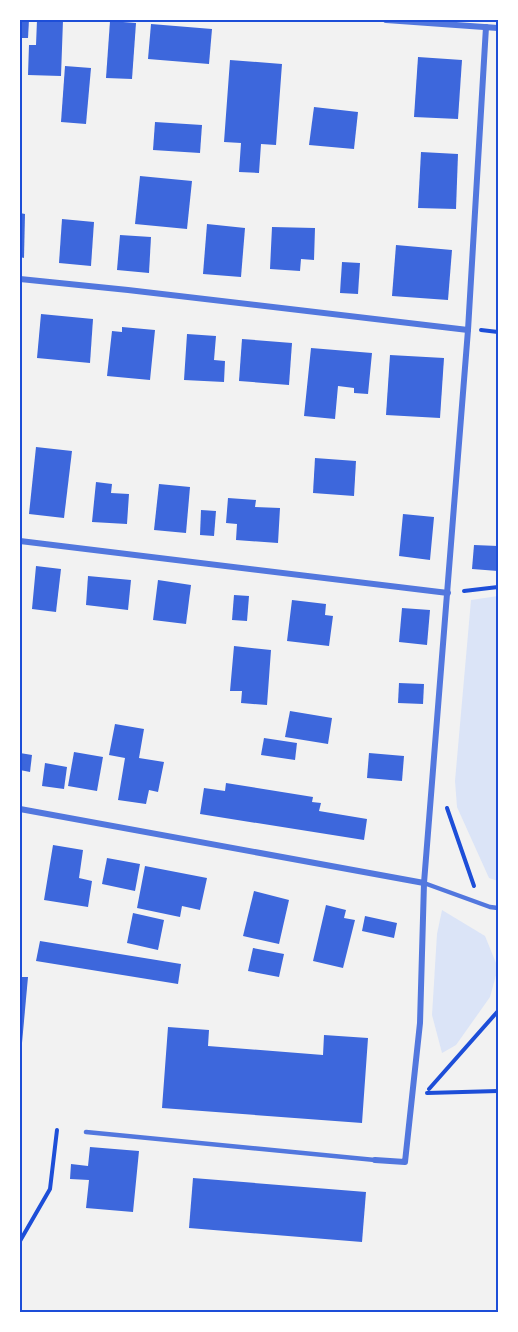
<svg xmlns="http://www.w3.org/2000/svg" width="518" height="1332" font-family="'PT Serif',serif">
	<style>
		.green { fill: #dbe4f7 }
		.building { fill: #3d67dc }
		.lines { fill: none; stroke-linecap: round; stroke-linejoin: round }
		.path { stroke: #1d4ed8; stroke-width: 4 }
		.service { stroke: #5277de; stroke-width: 4.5 }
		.minor { stroke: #5277de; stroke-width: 6 }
		.neatline { fill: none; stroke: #1d4ed8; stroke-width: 2 }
	</style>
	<rect width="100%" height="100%" fill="#f2f2f2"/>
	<g class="green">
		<polygon points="498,596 498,881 489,878 457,807 455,781 471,600"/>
		<polygon points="442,910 485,936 498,968 490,997 456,1045 442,1053 432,1015 437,934"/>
	</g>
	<g class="building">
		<polygon points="20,20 29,20 28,38 20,38"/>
		<polygon points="37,20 63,20 61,76 28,75 29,45 36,45"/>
		<polygon points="110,21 136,23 132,79 106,78"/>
		<polygon points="151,24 212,29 209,64 148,59"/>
		<polygon points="418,57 462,60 458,119 414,117"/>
		<polygon points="230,60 282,64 276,145 261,144 259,173 239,172 241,143 224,142"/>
		<polygon points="65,66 91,68 86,124 61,122"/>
		<polygon points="314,107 358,112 354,149 309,145"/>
		<polygon points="155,122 202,125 200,153 153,150"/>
		<polygon points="421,152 458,154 456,209 418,208"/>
		<polygon points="140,176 192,181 187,229 135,224"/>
		<polygon points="20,213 25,214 24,258 20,257"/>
		<polygon points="62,219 94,222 91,266 59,263"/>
		<polygon points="207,224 245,228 241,277 203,274"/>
		<polygon points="272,227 315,228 314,260 301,259 300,271 270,269"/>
		<polygon points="120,235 151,237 149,273 117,270"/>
		<polygon points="396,245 452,250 448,300 392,296"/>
		<polygon points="342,262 360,263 358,294 340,293"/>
		<polygon points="41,314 93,319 90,363 37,358"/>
		<polygon points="122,327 155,330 150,380 107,376 112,331 122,332"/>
		<polygon points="187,334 216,336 214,360 225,361 224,382 184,380"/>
		<polygon points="242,339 292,343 289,385 239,381"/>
		<polygon points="311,348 372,353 368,394 354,393 354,388 338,386 335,419 304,416"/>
		<polygon points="390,355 444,358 440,418 386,415"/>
		<polygon points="36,447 72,451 64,518 29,514"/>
		<polygon points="315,458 356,461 354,496 313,493"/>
		<polygon points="96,482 112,484 111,493 129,494 127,524 92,522"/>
		<polygon points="159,484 190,487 186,533 154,530"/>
		<polygon points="228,498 256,500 255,507 280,508 278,543 236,540 237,524 226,523"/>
		<polygon points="201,510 216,511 214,536 200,535"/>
		<polygon points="403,514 434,517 430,560 399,556"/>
		<polygon points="474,545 498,546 498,571 472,569"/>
		<polygon points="36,566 61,569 56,612 32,609"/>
		<polygon points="88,576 131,580 128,610 86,605"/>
		<polygon points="158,580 191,585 186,624 153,620"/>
		<polygon points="234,595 249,596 247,621 232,620"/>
		<polygon points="292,600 326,604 325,615 333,616 329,646 287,641"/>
		<polygon points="402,608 430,610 427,645 399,642"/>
		<polygon points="234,646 271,650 267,705 241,703 242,691 230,691"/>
		<polygon points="399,683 424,684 423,704 398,703"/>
		<polygon points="290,711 332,718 328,744 285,737"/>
		<polygon points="115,724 144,729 139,758 164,762 158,792 149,790 146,804 118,800 125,758 109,755"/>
		<polygon points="264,738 297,743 295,760 261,755"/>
		<polygon points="74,752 103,757 97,791 68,786"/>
		<polygon points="20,753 32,755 30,772 20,770"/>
		<polygon points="369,753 404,756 402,781 367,778"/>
		<polygon points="45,763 67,767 64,789 42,786"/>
		<polygon points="226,783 313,797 312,802 321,803 319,811 367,819 364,840 200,814 204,788 225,791"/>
		<polygon points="53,845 83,850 79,878 92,881 88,907 44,900"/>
		<polygon points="107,858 140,864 135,891 102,884"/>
		<polygon points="145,866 207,878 200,910 182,906 180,917 137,908"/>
		<polygon points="254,891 289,900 279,944 243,936"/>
		<polygon points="326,905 346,910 344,918 355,920 343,968 313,961"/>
		<polygon points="133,913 164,920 158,950 127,943"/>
		<polygon points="365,916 397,923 394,938 362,931"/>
		<polygon points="40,941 181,964 178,984 36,961"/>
		<polygon points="253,948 284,954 279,977 248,971"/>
		<polygon points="20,977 28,977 21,1054 20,1054"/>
		<polygon points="168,1027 209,1030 208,1046 323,1055 324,1035 368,1038 362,1123 162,1108"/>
		<polygon points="90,1147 139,1151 133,1212 86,1208 89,1180 70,1179 71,1164 88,1166"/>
		<polygon points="193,1178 366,1192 362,1242 189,1228"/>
	</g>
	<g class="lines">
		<g class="path">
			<polyline points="481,330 498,332"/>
			<polyline points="464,591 498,587"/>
			<polyline points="447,808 474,886"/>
			<polyline points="429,1089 498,1011"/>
			<polyline points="427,1093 498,1091"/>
			<polyline points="20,1241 50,1189 57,1130"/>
		</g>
		<g class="service">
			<polyline points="424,883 490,907 498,908"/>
			<polyline points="86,1132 375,1160"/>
		</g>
		<g class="minor">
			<polyline points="386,20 498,28"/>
			<polyline points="20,279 128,290 468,330"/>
			<polyline points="20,541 448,593"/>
			<polyline points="20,809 424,883"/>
			<polyline points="375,1160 405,1162 420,1023 424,883 468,330 486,27"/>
		</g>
	</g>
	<rect width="518" height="1332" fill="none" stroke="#ffffff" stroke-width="42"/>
	<rect x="21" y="21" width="476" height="1290" class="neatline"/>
</svg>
